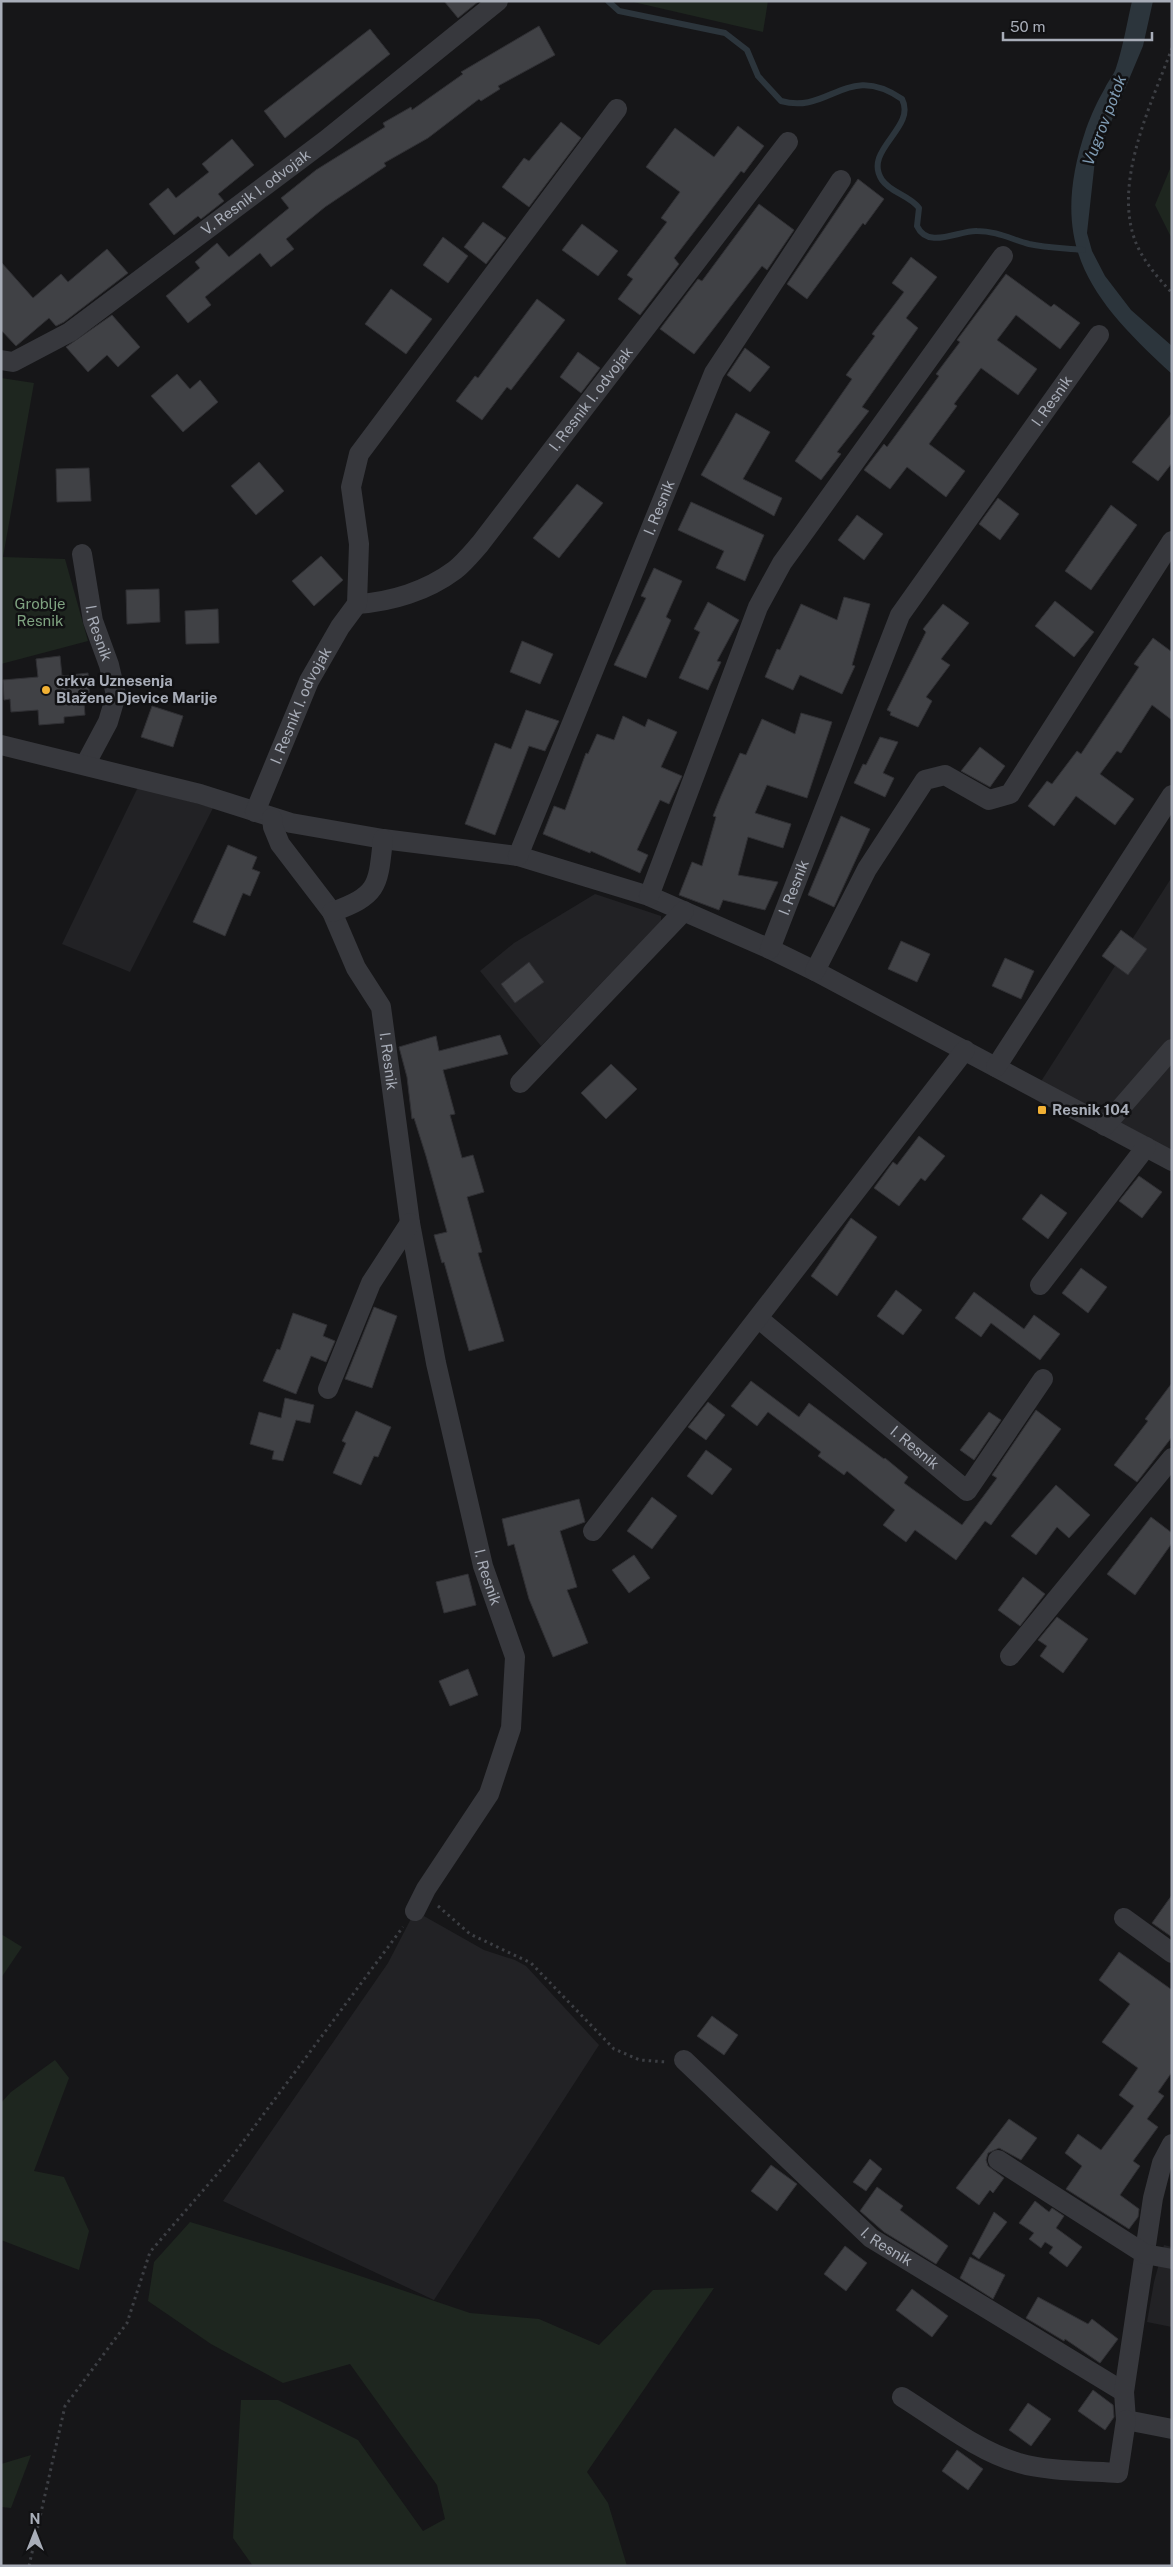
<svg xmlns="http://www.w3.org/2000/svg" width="1173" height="2567" font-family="'Public Sans',sans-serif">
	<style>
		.built { fill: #222225 }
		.green { fill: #1e261f }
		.water { fill: #2c353c }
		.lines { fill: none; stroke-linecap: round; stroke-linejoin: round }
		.stream { stroke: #2c353c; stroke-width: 6 }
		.building { fill: #404145; stroke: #303034 }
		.path { stroke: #3d3f44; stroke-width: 3; stroke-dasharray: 2.5 4; stroke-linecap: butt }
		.minor { stroke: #37383d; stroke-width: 20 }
		.poi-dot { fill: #f2b134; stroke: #111113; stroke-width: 2 }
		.labels { text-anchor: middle; stroke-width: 5; stroke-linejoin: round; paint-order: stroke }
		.street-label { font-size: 15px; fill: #a8adb8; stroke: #111113 }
		.park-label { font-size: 15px; fill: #7fa381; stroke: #111113 }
		.poi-label { font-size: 15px; font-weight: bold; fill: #a8adb8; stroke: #111113; text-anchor: start }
		.water-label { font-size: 16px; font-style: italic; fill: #7f9bb3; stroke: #111113 }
	</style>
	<rect width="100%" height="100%" fill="#161618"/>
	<g class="built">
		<polygon points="138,787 213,808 130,972 62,944"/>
		<polygon points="1172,877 1172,1153 1040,1083"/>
		<polygon points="595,894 661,916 661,921 541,1046 480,971 514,943"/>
		<polygon points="415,1911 484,1950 515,1960 526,1966 599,2045 434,2300 223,2201 388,1963"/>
		<polygon points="1164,2245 1172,2247 1172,2327 1147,2322 1154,2282"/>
	</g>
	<g class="green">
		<polygon points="629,1 768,1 763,32"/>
		<polygon points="1172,164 1172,239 1155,205"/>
		<polygon points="1,378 34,383 3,557 65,559 88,641 1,664"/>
		<polygon points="1,1934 22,1947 1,1978"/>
		<polygon points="55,2060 69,2078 34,2171 64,2177 89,2231 79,2270 1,2240 1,2103 11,2092"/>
		<polygon points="190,2222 283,2250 470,2313 539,2319 599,2345 653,2290 714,2288 587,2472 608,2503 627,2566 253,2566 233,2538 241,2400 278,2400 358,2440 423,2531 445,2519 437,2485 350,2364 283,2383 211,2344 148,2301 154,2262"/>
		<polygon points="31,2455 11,2508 1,2507 1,2464"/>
	</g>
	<path class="water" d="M1132,1h21l-10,45 -48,114 -8,73 5,18 13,25 26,34 41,36v28c-83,-76 -125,-129 -86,-245 5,-14 12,-29 19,-41 3,-7 9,-13 11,-20 7,-21 11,-45 16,-67z"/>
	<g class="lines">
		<path class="stream" d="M608,1l11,10 106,22 22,17 11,26 23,25c48,14 66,-40 121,-2 15,29 -40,51 -20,81 9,13 27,15 37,28l-2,18c11,24 42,4 60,5 19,0 34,8 52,13 18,4 35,4 54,6"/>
	</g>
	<g class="building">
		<polygon points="444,1 479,1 458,18"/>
		<polygon points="539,26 555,55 498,86 500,89 481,101 479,99 428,138 384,163 386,166 325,207 286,239 294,249 271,267 260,253 205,297 211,305 188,323 166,296 200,268 195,262 217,243 229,257 289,208 281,198 316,170 385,127 383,123 411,107 412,110 463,74 461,72"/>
		<polygon points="370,29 390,54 285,138 264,111"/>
		<polygon points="561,122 581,138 529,207 502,187 524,158 529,161"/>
		<polygon points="738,126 764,146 744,173 741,171 674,258 679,264 640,315 618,299 633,279 627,275 667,222 661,218 680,192 646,167 675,128 714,157"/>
		<polygon points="232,139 254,165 218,194 224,201 201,219 198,216 174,235 149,204 168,188 176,198 209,172 202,164"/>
		<polygon points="858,179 884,199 865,225 863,223 807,299 787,284"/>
		<polygon points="759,204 794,230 767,270 762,266 694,354 660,329 698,279 702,281"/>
		<polygon points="483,222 506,238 486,264 464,247"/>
		<polygon points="582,224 618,251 598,276 562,250"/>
		<polygon points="443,237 468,256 448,283 423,265"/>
		<polygon points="107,249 128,273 64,322 56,326 49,318 16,346 1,330 1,262 33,298 61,274 68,282"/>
		<polygon points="911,257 937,277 906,318 918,328 862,407 869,411 837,452 841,454 821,480 795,461 852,379 846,375 875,336 872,334 904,292 892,283"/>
		<polygon points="1006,274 1051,307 1054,304 1080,323 1060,349 1016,315 997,340 1037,369 1018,395 981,368 954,404 957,406 929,444 965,471 946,497 907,467 890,489 864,470 884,444 887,447 939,376 936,374 960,342 957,340"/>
		<polygon points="391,289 432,319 406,354 365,324"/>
		<polygon points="537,299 565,320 511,390 507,387 482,420 456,401 475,376 478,378"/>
		<polygon points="112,315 140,347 118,367 107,355 88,372 66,347"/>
		<polygon points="745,348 770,367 750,392 727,375"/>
		<polygon points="578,352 600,368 581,393 560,377"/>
		<polygon points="177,374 190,389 200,380 218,402 183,432 151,396"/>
		<polygon points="736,413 770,432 743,479 782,498 774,516 701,475"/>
		<polygon points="1172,413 1172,463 1158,481 1132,462"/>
		<polygon points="259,462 284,491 256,515 231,486"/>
		<polygon points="89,468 91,501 57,502 56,469"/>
		<polygon points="577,484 603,503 559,558 533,538"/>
		<polygon points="998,498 1019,514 1000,540 979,524"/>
		<polygon points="691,502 764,535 745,581 716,568 724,551 678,530"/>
		<polygon points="1111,505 1137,525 1091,590 1065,571"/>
		<polygon points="857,515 883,534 864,560 838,540"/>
		<polygon points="321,556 343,580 314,606 292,581"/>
		<polygon points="654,568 682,581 666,617 671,620 646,678 614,665 646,598 641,596"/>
		<polygon points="159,589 160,622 127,624 126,590"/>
		<polygon points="844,597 870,604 852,665 855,666 842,694 800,675 793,690 765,677 777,649 780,650 801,604 837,620"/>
		<polygon points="1055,601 1094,632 1074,657 1035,626"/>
		<polygon points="708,602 739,620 717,661 721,662 708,690 679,678 700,632 694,629"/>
		<polygon points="943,604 969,623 941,659 950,665 926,697 932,701 918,727 890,715 891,712 887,710 926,632 923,629"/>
		<polygon points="218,609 219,643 186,644 185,611"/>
		<polygon points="1153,638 1172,652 1172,720 1152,705 1121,753 1117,751 1100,774 1134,799 1115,825 1076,796 1054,826 1028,806 1047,781 1052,784 1077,751 1081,754 1139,667 1134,664"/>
		<polygon points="522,641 553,654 540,684 510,672"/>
		<polygon points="60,656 62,676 88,673 90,702 84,702 85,715 64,717 64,723 39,725 38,710 11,712 10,699 4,700 3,680 38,677 36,659"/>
		<polygon points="152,706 183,716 173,747 141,737"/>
		<polygon points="526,710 559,721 545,751 529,746 495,835 465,824 495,743 511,749"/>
		<polygon points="801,713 832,722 807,798 767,785 755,813 791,824 783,848 748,837 738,875 778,882 765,910 723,900 719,910 679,895 692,862 702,866 716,817 713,816 721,796 740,753 746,755 762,719 795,734"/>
		<polygon points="623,716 645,727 648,719 677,732 661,767 682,776 669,804 660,800 637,850 648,855 640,873 591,851 590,853 543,834 554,806 565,810 586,753 588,754 597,734 614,740"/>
		<polygon points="880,737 898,742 883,773 894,778 885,797 854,783 863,764 866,765"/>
		<polygon points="980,747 1005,766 990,787 961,771"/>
		<polygon points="841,816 870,829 834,907 808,895"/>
		<polygon points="228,845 257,857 252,869 260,872 250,896 243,893 225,936 193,922"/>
		<polygon points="1121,930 1147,949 1128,975 1102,956"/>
		<polygon points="901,941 930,954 917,982 888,969"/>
		<polygon points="1005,958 1034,971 1021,999 992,986"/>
		<polygon points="529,962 544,982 515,1003 501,984"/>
		<polygon points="500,1035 508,1054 443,1070 455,1114 450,1115 462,1158 473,1155 484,1192 467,1197 482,1252 478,1253 504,1341 469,1351 444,1262 442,1263 434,1235 447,1232 426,1156 414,1118 412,1119 407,1077 399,1047 436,1036 439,1051"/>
		<polygon points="611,1064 637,1089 606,1119 581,1093"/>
		<polygon points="919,1136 945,1156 925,1181 921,1178 899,1206 874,1188 893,1162 897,1165"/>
		<polygon points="1139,1176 1162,1192 1142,1218 1119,1201"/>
		<polygon points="1041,1194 1067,1213 1048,1239 1022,1219"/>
		<polygon points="851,1218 877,1237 837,1296 811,1276"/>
		<polygon points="1081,1268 1107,1287 1088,1313 1062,1293"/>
		<polygon points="896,1290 922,1310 903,1335 877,1316"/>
		<polygon points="974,1292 1024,1329 1034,1315 1060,1334 1040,1360 991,1323 981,1337 955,1318"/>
		<polygon points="374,1307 397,1316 372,1388 345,1379"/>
		<polygon points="293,1313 327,1325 323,1336 335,1341 326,1362 311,1356 296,1394 263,1381 277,1349 280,1350"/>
		<polygon points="751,1381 799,1417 809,1403 884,1459 885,1458 908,1477 904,1483 962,1525 997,1478 992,1475 1036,1410 1061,1429 991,1525 985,1521 956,1560 915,1530 906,1542 883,1525 895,1510 847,1471 844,1475 818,1456 821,1452 768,1412 757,1426 731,1406"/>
		<polygon points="1172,1383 1172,1437 1137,1482 1114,1465 1148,1421 1145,1419"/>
		<polygon points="285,1398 314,1405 310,1423 296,1420 283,1461 272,1459 274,1451 250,1444 259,1412 281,1418"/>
		<polygon points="708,1402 725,1415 706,1440 688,1427"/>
		<polygon points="356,1411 391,1427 378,1457 374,1456 361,1485 333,1473 346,1443 342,1441"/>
		<polygon points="989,1412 1001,1420 974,1460 960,1450"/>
		<polygon points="706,1450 732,1469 712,1495 687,1476"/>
		<polygon points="1056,1485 1090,1515 1069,1538 1057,1527 1036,1555 1011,1536"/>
		<polygon points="652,1497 677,1516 652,1549 627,1531"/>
		<polygon points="579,1499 585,1522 560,1531 577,1587 567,1590 588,1643 553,1657 529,1599 514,1544 508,1546 502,1519"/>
		<polygon points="1151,1517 1172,1533 1172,1543 1135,1595 1107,1574"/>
		<polygon points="634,1555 650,1578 629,1593 612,1570"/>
		<polygon points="468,1574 476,1605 444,1613 436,1582"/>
		<polygon points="1023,1577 1045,1594 1020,1626 998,1610"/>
		<polygon points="1057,1617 1088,1639 1063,1673 1040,1656 1047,1646 1038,1640"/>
		<polygon points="468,1669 478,1695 450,1706 439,1681"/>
		<polygon points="1172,1895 1172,1937 1152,1923"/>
		<polygon points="1119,1952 1172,1990 1172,2072 1158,2092 1164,2096 1147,2119 1158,2127 1133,2161 1140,2166 1120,2195 1139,2209 1138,2217 1129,2229 1066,2189 1082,2166 1065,2153 1078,2134 1101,2150 1134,2106 1119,2095 1138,2068 1102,2042 1130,2004 1099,1980"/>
		<polygon points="712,2016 738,2035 724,2055 697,2036"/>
		<polygon points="1009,2119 1037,2138 1021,2160 999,2148 988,2153 986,2160 988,2166 1004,2178 993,2193 990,2190 979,2205 956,2188"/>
		<polygon points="870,2159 882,2169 866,2191 853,2182"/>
		<polygon points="771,2165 797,2184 777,2211 751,2191"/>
		<polygon points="877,2187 903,2206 900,2210 948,2246 936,2264 884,2232 860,2211"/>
		<polygon points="1035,2201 1049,2212 1052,2208 1064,2216 1056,2228 1082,2247 1067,2267 1049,2253 1053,2247 1045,2242 1041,2248 1029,2239 1034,2233 1019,2223"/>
		<polygon points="994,2212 1007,2222 979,2259 972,2254"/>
		<polygon points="845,2246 867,2263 846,2291 824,2274"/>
		<polygon points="970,2257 1005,2275 993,2299 960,2278"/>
		<polygon points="912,2289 948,2316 932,2337 896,2310"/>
		<polygon points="1038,2297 1088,2324 1092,2319 1118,2339 1100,2363 1065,2339 1064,2341 1026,2318"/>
		<polygon points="1093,2390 1113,2405 1114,2417 1105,2430 1078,2411"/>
		<polygon points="1028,2403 1051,2419 1031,2446 1009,2430"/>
		<polygon points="957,2450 983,2469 968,2490 942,2471"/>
	</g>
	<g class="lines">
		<g class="path">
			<path d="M1172,48c-21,57 -60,135 -36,195 8,19 22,35 36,50"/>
			<polyline points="438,1906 470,1934 531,1963 614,2049 640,2060 666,2062"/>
			<polyline points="29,2566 65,2406 127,2323 150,2252 231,2158 403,1927"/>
		</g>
		<g class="minor">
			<path id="s1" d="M1,360l12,2 57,-30 256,-192 172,-139"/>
			<path id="s2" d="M82,554l11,67 16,44 7,30 -8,27 -23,43"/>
			<path id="s3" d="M357,604c34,-2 70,-13 98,-34 9,-7 17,-17 25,-26l308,-402"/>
			<polyline points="1,745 200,794 291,823 383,839 518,856 649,896 770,949 815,971 1172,1161"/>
			<path id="s4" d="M255,812l54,-131 31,-54 17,-23 2,-60 -8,-57 8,-33 258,-345"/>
			<path id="s5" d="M272,818l1,9 7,17 52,68 24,56 25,39 29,216 26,140 47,203 32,91 -4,71 -22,66 -63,95 -11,22"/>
			<path id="s6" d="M518,856l196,-483 127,-193"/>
			<polyline points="649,896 758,607 782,563 1003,256"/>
			<path d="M332,912c47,-17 46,-26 51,-73"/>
			<path id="s7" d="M770,949l130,-334 199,-280"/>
			<polyline points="815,971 867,869 925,780 945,775 989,800 1010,794 1172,541"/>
			<polyline points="996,1067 1172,795"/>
			<polyline points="520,1083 684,911"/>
			<polyline points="1105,1126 1172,1049"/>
			<polyline points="1040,1285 1146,1147"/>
			<path id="s8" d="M759,1319l208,172 76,-112"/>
			<polyline points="328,1389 371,1283 410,1223"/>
			<polyline points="593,1531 965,1050"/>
			<polyline points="1010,1656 1172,1458"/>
			<polyline points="1124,1918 1172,1953"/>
			<path id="s9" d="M684,2060l187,178 253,154"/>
			<polyline points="1172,2144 1162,2163 1153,2198 1124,2392 1126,2420 1172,2429"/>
			<polyline points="998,2160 1145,2254 1172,2259"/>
			<path d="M902,2397c37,23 75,54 117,66 25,8 71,8 99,10l8,-53"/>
		</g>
	</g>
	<g class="poi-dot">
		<circle cx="46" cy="690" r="5"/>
		<rect x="1037" y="1105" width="10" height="10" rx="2.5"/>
	</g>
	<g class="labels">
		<g class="street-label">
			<text dy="5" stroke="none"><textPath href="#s1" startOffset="309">V. Resnik I. odvojak</textPath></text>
			<text dy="5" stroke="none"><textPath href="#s3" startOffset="324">I. Resnik I. odvojak</textPath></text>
			<text dy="5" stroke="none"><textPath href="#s7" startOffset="621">I. Resnik</textPath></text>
			<text dy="5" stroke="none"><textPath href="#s6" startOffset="376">I. Resnik</textPath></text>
			<text dy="5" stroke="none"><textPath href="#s2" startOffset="81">I. Resnik</textPath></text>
			<text dy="5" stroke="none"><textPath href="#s4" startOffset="116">I. Resnik I. odvojak</textPath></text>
			<text dy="5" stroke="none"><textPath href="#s7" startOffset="66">I. Resnik</textPath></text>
			<text dy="5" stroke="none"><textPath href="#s5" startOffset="275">I. Resnik</textPath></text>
			<text dy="5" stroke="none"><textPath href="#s8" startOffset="202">I. Resnik</textPath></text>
			<text dy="5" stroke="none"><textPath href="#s5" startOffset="801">I. Resnik</textPath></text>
			<text dy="5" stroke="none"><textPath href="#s9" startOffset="276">I. Resnik</textPath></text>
		</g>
		<g class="park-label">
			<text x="40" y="609">Groblje<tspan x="40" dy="17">Resnik</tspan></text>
		</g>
		<g class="poi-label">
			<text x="56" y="686">crkva Uznesenja<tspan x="56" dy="17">Blažene Djevice Marije</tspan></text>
			<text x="1052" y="1115">Resnik 104</text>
		</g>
		<g class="water-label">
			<text transform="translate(1104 120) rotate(-69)" y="6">Vugrov potok</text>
		</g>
	</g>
	<rect width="1173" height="2567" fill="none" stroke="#a8adb8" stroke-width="5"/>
	<g transform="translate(35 2532)" stroke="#111113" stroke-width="4" paint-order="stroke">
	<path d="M0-4L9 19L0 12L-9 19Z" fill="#a8adb8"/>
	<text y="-8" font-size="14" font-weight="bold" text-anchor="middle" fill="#a8adb8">N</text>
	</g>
	<path d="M1003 32v8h149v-8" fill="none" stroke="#a8adb8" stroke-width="2.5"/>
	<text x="1010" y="32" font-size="15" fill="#a8adb8" stroke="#111113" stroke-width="4" paint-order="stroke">50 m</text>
</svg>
